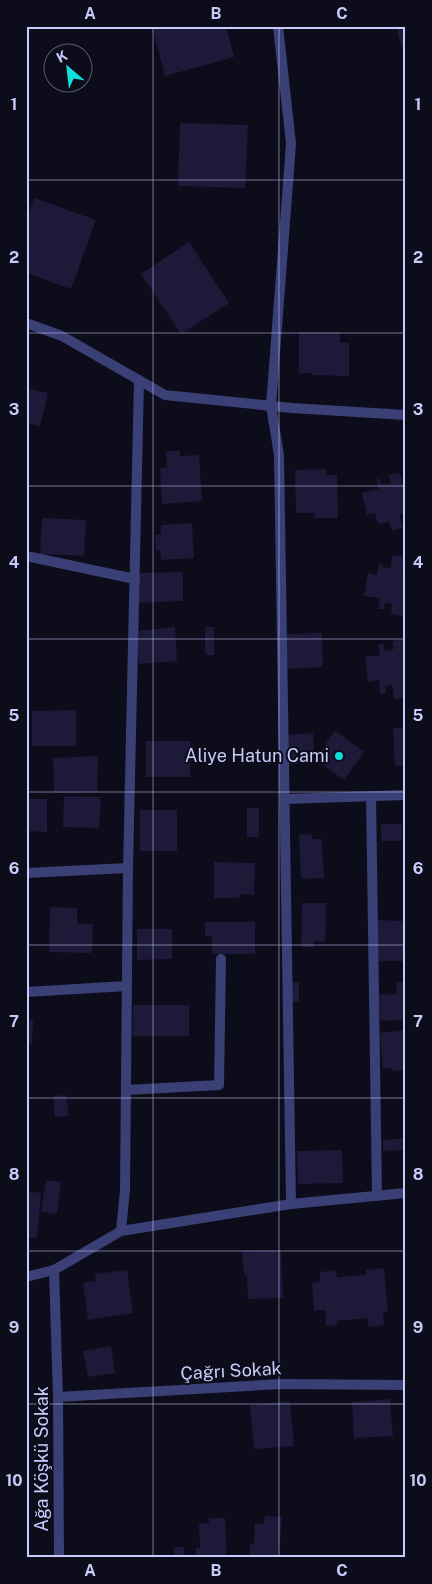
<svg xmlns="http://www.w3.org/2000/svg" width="432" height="1584" font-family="'Public Sans',sans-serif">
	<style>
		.building { fill: #1c1939 }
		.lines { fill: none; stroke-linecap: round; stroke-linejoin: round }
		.minor { stroke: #3a3f76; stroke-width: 10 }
		.grid { fill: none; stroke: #c9c9fb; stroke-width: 1; stroke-opacity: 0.55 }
		.poi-dot { fill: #10dfdd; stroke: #0d0c1a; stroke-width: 2 }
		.labels { text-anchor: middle; stroke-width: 4; stroke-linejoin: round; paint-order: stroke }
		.poi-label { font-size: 18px; fill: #c9c9fb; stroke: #0d0c1a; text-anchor: end }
		.street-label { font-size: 18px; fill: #c9c9fb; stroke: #0d0c1a }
		.neatline { fill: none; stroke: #c9c9fb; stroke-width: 2 }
		.grid-label { font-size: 16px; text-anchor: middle; font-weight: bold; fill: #c9c9fb }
	</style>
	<rect width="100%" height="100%" fill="#0d0c1a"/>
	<g class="building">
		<polygon points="152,26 226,26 234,57 165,76"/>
		<polygon points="396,26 406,26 406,46 401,47"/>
		<polygon points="180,123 248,125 245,188 178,186"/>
		<polygon points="34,198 96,220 71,289 26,273 26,221"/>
		<polygon points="189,242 229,303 181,334 141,274"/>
		<polygon points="299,332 340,332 340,343 349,343 349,376 312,375 312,373 299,373"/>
		<polygon points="26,388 48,393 40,426 26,423"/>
		<polygon points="166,451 180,451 180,456 199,455 202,501 162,504 160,468 167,467"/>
		<polygon points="326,469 327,475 337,475 338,518 315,518 315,513 296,513 295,470"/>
		<polygon points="400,473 406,495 406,513 399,514 403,528 392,531 389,522 378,524 375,513 367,515 362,493 379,489 376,479 379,479 381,485 391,483 389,475"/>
		<polygon points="42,518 86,520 84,556 40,554"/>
		<polygon points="192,523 194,558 161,560 160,550 156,550 155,535 161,534 161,525"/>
		<polygon points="392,555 404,557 402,571 406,572 406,599 403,616 391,614 392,604 385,603 384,609 378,609 380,598 364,596 368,573 377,575 379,563 383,564 382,567 391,568"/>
		<polygon points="183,572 183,601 139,603 138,573"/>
		<polygon points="175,627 177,661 139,664 136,631"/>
		<rect x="205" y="627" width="9" height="28"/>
		<polygon points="322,633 323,667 286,669 285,634"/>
		<polygon points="405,639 406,681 403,681 405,698 394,699 392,685 385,686 386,693 380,694 379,680 368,682 365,657 380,655 378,645 384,644 385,651 394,649 392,641"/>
		<polygon points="76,710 76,746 32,746 32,711"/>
		<polygon points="406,727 406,766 395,766 393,728"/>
		<polygon points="335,731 364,752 344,780 315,759"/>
		<polygon points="313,733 314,750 308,751 309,757 304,757 304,763 289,764 287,735"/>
		<polygon points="146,741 191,741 190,777 146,777"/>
		<polygon points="98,756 97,792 54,793 53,758"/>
		<polygon points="64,796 101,797 99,828 63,827"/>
		<polygon points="26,799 47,799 47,832 26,831"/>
		<rect x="247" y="808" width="12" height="29"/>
		<rect x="140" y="810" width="37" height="41"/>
		<rect x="381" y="824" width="21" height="17"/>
		<polygon points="312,834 312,839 322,839 324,878 301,879 299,835"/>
		<polygon points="214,862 255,863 254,895 239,894 239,898 214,898"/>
		<polygon points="302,903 326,903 325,942 313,941 314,947 301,947"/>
		<polygon points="50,907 77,908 77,924 93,924 92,953 49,952"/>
		<polygon points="377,920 406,921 406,961 376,961"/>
		<polygon points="205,922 255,922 255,954 212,954 212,936 205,936"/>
		<polygon points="137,929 172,929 172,959 137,960"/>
		<polygon points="406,981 406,1020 380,1021 379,995 397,994 396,982"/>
		<rect x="289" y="982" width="10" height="20"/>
		<rect x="133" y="1005" width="56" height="31"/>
		<polygon points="26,1019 33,1020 32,1045 26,1044"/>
		<polygon points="406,1030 406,1070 393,1071 392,1068 383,1069 380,1033"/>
		<polygon points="66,1095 69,1116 55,1117 53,1096"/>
		<polygon points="406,1138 406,1159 404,1160 404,1150 383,1151 383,1140"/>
		<polygon points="342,1150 343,1183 298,1184 297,1151"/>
		<polygon points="46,1180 61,1182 57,1214 41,1212"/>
		<polygon points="26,1191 41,1193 37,1238 26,1237"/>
		<polygon points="281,1250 283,1298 248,1299 247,1275 244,1275 242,1251"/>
		<polygon points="384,1268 388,1312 383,1312 384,1325 368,1327 368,1318 337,1321 337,1325 326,1326 325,1310 314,1311 312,1283 320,1282 320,1272 336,1270 337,1277 366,1275 366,1270"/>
		<polygon points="127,1270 133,1313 88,1320 83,1283 96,1281 95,1274"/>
		<polygon points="111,1346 115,1373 88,1377 83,1351"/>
		<polygon points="390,1399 393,1436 354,1438 352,1402"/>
		<polygon points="290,1401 294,1446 254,1449 250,1405"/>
		<polygon points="265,1516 282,1517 279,1558 249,1558 250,1544 254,1544 255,1523 264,1524"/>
		<polygon points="209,1518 225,1518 227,1558 196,1558 196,1548 200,1548 199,1524 209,1523"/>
		<rect x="174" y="1547" width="10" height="10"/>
	</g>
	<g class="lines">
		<g class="minor">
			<polyline points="278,26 291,144 271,406 279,455 291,1204"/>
			<polyline points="26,323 62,336 165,395 292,408 406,415"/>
			<polyline points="26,556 135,579"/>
			<polyline points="371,796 377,1196"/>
			<polyline points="285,799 406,795"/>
			<polyline points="26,873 128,868"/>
			<polyline points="26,992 127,986"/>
			<polyline points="126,1090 219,1085 221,959"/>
			<polyline points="121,1231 291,1204 406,1193"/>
			<polyline points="54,1270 58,1397 59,1558"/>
			<polyline points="26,1277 54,1270 121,1231 125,1190 128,868 139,380"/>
			<polyline points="58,1397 281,1384 406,1385"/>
		</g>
	</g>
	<path class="grid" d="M153,26v1532M279,26v1532M26,180h380M26,333h380M26,486h380M26,639h380M26,792h380M26,945h380M26,1098h380M26,1251h380M26,1404h380"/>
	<circle class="poi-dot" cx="339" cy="756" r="5"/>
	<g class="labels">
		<g class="poi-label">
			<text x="329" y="762">Aliye Hatun Cami</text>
		</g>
		<g class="street-label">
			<text transform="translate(231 1371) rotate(-3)" y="6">Çağrı Sokak</text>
			<text transform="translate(42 1459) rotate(-90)" y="6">Ağa Köşkü Sokak</text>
		</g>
	</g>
	<rect width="432" height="1584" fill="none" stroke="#0d0c1a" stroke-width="55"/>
	<g transform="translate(68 68) rotate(332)"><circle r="24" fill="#0d0c1a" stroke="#585874"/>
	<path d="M0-4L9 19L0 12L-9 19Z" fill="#10dfdd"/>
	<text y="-8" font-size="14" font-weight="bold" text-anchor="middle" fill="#c9c9fb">K</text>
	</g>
	<rect x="28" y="28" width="376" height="1528" class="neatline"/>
	<g class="grid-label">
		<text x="90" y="19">A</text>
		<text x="216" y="19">B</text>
		<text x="342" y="19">C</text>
		<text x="14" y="110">1</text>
		<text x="418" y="110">1</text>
		<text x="14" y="263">2</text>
		<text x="418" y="263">2</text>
		<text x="14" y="415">3</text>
		<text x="418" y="415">3</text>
		<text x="14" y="568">4</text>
		<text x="418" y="568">4</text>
		<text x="14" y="721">5</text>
		<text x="418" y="721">5</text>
		<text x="14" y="874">6</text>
		<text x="418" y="874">6</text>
		<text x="14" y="1027">7</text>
		<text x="418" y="1027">7</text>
		<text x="14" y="1180">8</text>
		<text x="418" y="1180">8</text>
		<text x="14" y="1333">9</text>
		<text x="418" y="1333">9</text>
		<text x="14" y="1486">10</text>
		<text x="418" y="1486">10</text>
		<text x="90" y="1576">A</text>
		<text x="216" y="1576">B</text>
		<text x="342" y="1576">C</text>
	</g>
</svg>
